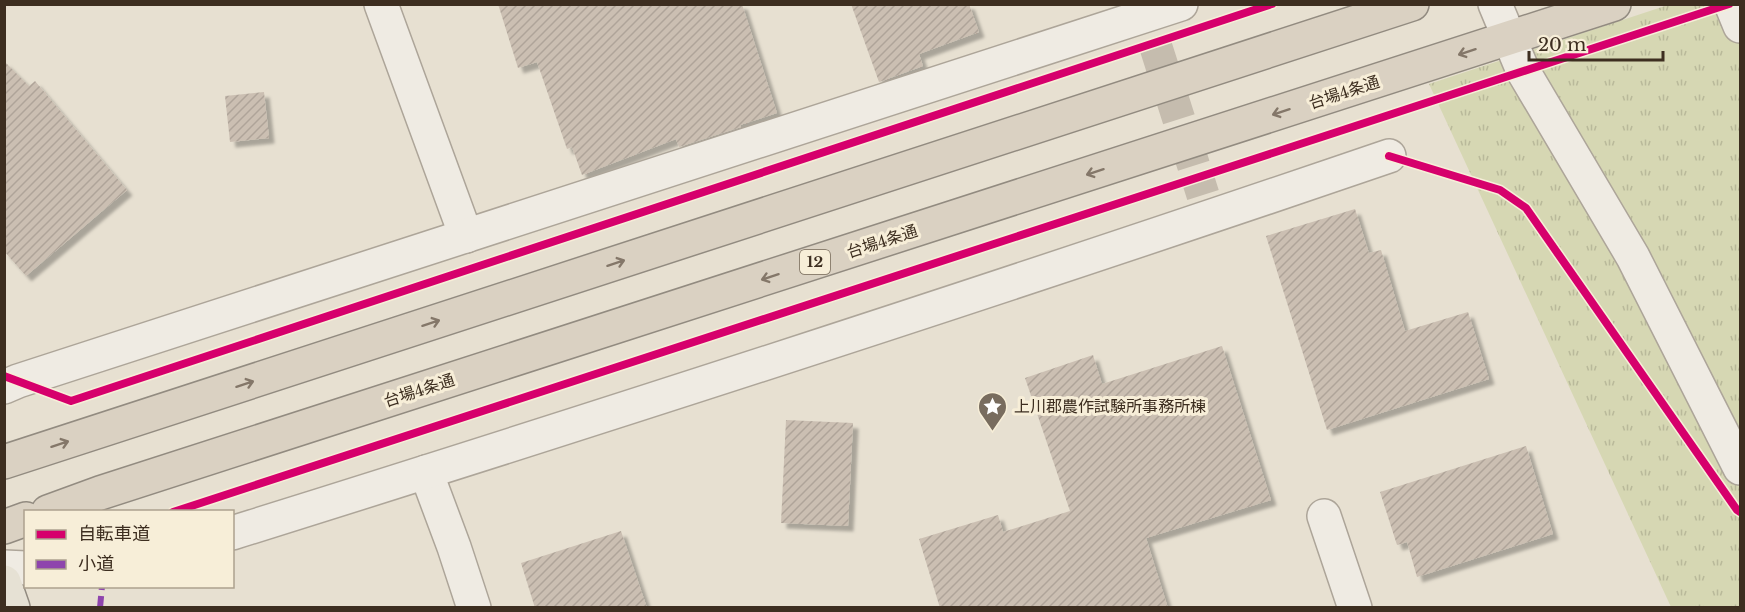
<svg xmlns="http://www.w3.org/2000/svg" width="1745" height="612" font-family="'Libre Baskerville','Noto Sans JP',serif">
	<style>
		.grass { fill: url(#grass-tufts) }
		.building { fill: url(#building-hatch); filter: url(#shadow) }
		.lines { fill: none; stroke-linecap: round; stroke-linejoin: round }
		.minor-tunnel { stroke: #c5bcae; stroke-width: 33; stroke-dasharray: 33 16; stroke-linecap: butt }
		.minor-casing { stroke: #ada599; stroke-width: 36 }
		.major-casing { stroke: #928b80; stroke-width: 36 }
		.highway-casing { stroke: #928b80; stroke-width: 36 }
		.minor { stroke: #efebe3; stroke-width: 33 }
		.major { stroke: #e6e1d4; stroke-width: 33 }
		.highway { stroke: #dad1c2; stroke-width: 33 }
		.quiet { stroke: #8e44ad; stroke-width: 6; stroke-dasharray: 12 6; stroke-linecap: butt }
		.cycleway-casing { stroke: #f7eed8; stroke-width: 11 }
		.cycleway { stroke: #d6006c; stroke-width: 8 }
		.oneway { stroke: #847769 }
		.labels { text-anchor: middle; stroke-width: 6; stroke-linejoin: round; paint-order: stroke }
		.shield { fill: #f7eed8; stroke: #756857; stroke-width: 1.5 }
		.shield-label { font-size: 15px; font-weight: bold; fill: #3d2e20 }
		.street-label { font-size: 16px; fill: #3d2e20; stroke: #f7eed8 }
		.poi-label { font-size: 16px; fill: #3d2e20; stroke: #f7eed8; text-anchor: start }
	</style>
	<defs>
		<pattern id="grass-tufts" width="24" height="20" patternUnits="userSpaceOnUse" patternTransform="scale(1.5)"><rect width="24" height="20" fill="#d6d7b3"/><path d="M3 7l-1-3M5 7V3M7 7l1-3M15 17l-1-3M17 17v-4M19 17l1-3" fill="none" stroke="#b9b99a"/></pattern>
		<pattern id="building-hatch" width="6" height="6" patternUnits="userSpaceOnUse" patternTransform="scale(1.5)"><rect width="6" height="6" fill="#cbbfb2"/><path d="M-1 1l2-2M0 6l6-6M5 7l2-2" fill="none" stroke="#afa499"/></pattern>
		<filter id="shadow"><feDropShadow dx="5.5" dy="5.5" stdDeviation="1.5" flood-color="#0004"/></filter>
	</defs>
	<rect width="100%" height="100%" fill="#e7e0d1"/>
	<polygon class="grass" points="1668,5 1740,5 1740,607 1671,607 1429,84"/>
	<g class="building">
		<polygon points="498,4 742,4 777,113 740,125 741,127 679,147 676,139 582,175 572,147 567,149 537,62 518,68"/>
		<polygon points="851,4 969,4 979,32 919,54 923,66 879,82"/>
		<polygon points="4,61 29,86 35,81 127,190 26,276 4,251"/>
		<polygon points="264,92 269,138 230,142 225,96"/>
		<polygon points="1355,209 1369,253 1381,250 1405,331 1468,312 1489,379 1327,430 1266,236"/>
		<polygon points="1222,346 1271,500 1146,538 1168,608 940,608 919,539 998,515 1003,532 1070,511 1025,378 1093,355 1102,384"/>
		<polygon points="786,420 853,423 848,526 781,523"/>
		<polygon points="1526,446 1553,534 1417,577 1407,542 1397,545 1380,492"/>
		<polygon points="621,531 647,608 535,608 521,563"/>
	</g>
	<g class="lines">
		<polyline class="minor-tunnel" points="1154,41 1203,195"/>
		<defs>
			<g id="minor">
				<polyline points="381,4 466,236"/>
				<polyline points="1495,4 1523,71 1633,257 1740,468"/>
				<polyline points="1731,4 1740,26"/>
				<polyline points="4,387 18,381 1181,4"/>
				<polyline points="426,472 454,547 474,608"/>
				<polyline points="1324,516 1355,608"/>
				<path d="M232,533c387,-121 773,-246 1157,-377"/>
				<polyline points="4,567 26,568"/>
			</g>
			<polyline id="major" points="4,582 13,608"/>
			<g id="highway">
				<polyline points="4,462 1412,4"/>
				<polyline points="48,512 100,493 1614,4"/>
				<polyline points="4,527 26,519"/>
			</g>
		</defs>
		<use href="#minor" class="minor-casing"/>
		<use href="#major" class="major-casing"/>
		<use href="#highway" class="highway-casing"/>
		<use href="#minor" class="minor"/>
		<use href="#major" class="major"/>
		<use href="#highway" class="highway"/>
		<polyline class="quiet" points="100,608 102,586"/>
		<defs>
			<g id="cycleway">
				<polyline points="1389,156 1500,190 1526,208 1737,510 1740,512"/>
				<polyline points="4,376 71,401 1272,4"/>
				<polyline points="173,512 1729,4"/>
			</g>
		</defs>
		<use href="#cycleway" class="cycleway-casing"/>
		<use href="#cycleway" class="cycleway"/>
	</g>
	<defs><path id="oneway-shaft" d="M-6 0H5M1.5-3L5.5 0L1.5 3" fill="none" stroke-width="1.6" stroke-linecap="round" stroke-linejoin="round" transform="scale(1.5)"/></defs>
	<g class="oneway">
		<use href="#oneway-shaft" transform="translate(1467 52) rotate(162)"/>
		<use href="#oneway-shaft" transform="translate(1281 112) rotate(162)"/>
		<use href="#oneway-shaft" transform="translate(1095 172) rotate(162)"/>
		<use href="#oneway-shaft" transform="translate(616 263) rotate(-18)"/>
		<use href="#oneway-shaft" transform="translate(770 277) rotate(162)"/>
		<use href="#oneway-shaft" transform="translate(431 323) rotate(-18)"/>
		<use href="#oneway-shaft" transform="translate(245 384) rotate(-18)"/>
		<use href="#oneway-shaft" transform="translate(60 444) rotate(-18)"/>
	</g>
	<defs>
		<symbol id="sight-pin" viewBox="-11 -11 22 30"><path d="M0 17L-7.5 6A9.5 9.5 0 1 1 7.5 6Z" fill="#786c5e" stroke="#f7eed8"/><path d="M0-6L1.8-2.2L6-1.7L2.9 1.2L3.7 5.4L0 3.3L-3.7 5.4L-2.9 1.2L-6-1.7L-1.8-2.2Z" fill="#fff"/></symbol>
	</defs>
	<g fill-rule="evenodd">
		<use href="#sight-pin" x="976" y="390" width="33" height="45"/>
	</g>
	<g class="labels">
		<rect class="shield" x="800" y="250" width="30" height="24" rx="4.5"/>
		<g class="shield-label">
			<text x="815" y="267">12</text>
		</g>
		<g class="street-label">
			<text transform="translate(1344 92) rotate(-18)" y="6">台場4条通</text>
			<text transform="translate(882 241) rotate(-18)" y="6">台場4条通</text>
			<text transform="translate(419 390) rotate(-18)" y="6">台場4条通</text>
		</g>
		<g class="poi-label">
			<text x="1014" y="412">上川郡農作試験所事務所棟</text>
		</g>
	</g>
	<rect width="1745" height="612" fill="none" stroke="#3d2e20" stroke-width="12"/>
	<rect x="24" y="510" width="210" height="78" fill="#f7eed8" stroke="#ada18e" stroke-width="1.5"/>
	<rect x="36" y="530" width="30" height="9" fill="#d6006c" stroke="#ada18e" stroke-width="1.5"/>
	<text x="78" y="540" font-size="18" fill="#3d2e20">自転車道</text>
	<rect x="36" y="560" width="30" height="9" fill="#8e44ad" stroke="#ada18e" stroke-width="1.5"/>
	<text x="78" y="570" font-size="18" fill="#3d2e20">小道</text>
	<path d="M1529 51v9h134v-9" fill="none" stroke="#3d2e20" stroke-width="3"/>
	<text x="1538" y="51" font-size="18" fill="#3d2e20" stroke="#f7eed8" stroke-width="4.5" paint-order="stroke">20 m</text>
</svg>
